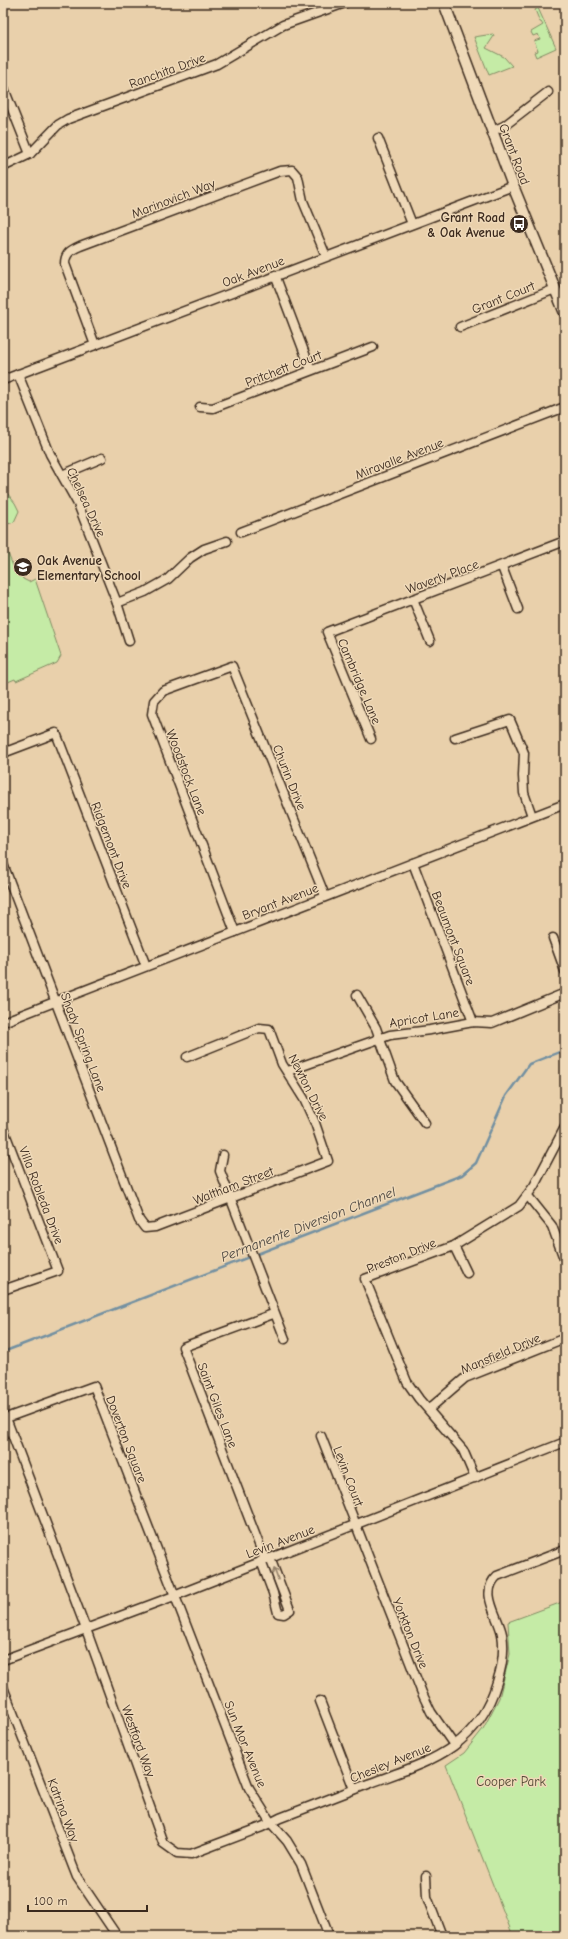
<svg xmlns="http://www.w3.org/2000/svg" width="568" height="1939" font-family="'Comic Neue',sans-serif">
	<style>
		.green { fill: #c5eba6; stroke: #808a62 }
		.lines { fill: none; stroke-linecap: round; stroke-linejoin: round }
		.stream { stroke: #7390a1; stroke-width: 2.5 }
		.minor-casing { stroke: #3b2a1e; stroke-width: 11 }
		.major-casing { stroke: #3b2a1e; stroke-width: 13 }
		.minor { stroke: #efd9b8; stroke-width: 8 }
		.major { stroke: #efd9b8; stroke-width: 10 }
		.oneway { stroke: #95826b }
		.labels { text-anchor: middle; stroke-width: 3; stroke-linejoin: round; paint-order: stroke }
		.street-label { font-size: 13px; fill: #3b2a1e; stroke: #efd9b8 }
		.poi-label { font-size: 13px; font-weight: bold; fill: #3b2a1e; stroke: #efd9b8; text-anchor: end }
		.park-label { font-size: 13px; fill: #504732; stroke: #efd9b8 }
		.water-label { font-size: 14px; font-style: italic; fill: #49443f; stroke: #efd9b8 }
	</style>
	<rect width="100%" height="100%" fill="#e9d0ab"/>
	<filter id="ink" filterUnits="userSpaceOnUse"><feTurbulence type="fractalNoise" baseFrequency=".025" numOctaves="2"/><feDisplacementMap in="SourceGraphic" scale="8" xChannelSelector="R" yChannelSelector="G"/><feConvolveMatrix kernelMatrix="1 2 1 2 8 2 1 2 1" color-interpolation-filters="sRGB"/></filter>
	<g filter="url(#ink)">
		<g class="green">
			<polygon points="538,8 556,48 536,57 534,52 538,51 534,41 540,39 538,34 533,36 531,32 543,25 541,22 540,22 535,10"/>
			<polygon points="493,34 494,36 486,48 504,57 512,66 489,75 474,37"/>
			<polygon points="3,488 15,503 19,511 14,522 8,524 3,522"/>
			<polygon points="3,541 13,566 18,565 23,579 29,582 35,579 61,656 57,663 16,681 15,679 3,684"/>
			<polygon points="565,1601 565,1936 513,1936 446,1765 464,1753 483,1729 499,1698 510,1654 508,1622"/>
		</g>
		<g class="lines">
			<polyline class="stream" points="3,1352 462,1175 476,1163 506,1096 529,1064 565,1050"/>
			<defs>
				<g id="minor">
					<polyline points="3,86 30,154"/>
					<polyline points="492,131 504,126 548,92"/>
					<polyline points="378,138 412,224"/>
					<polyline points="3,167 30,154 58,125 68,119 217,64 283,25 345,3"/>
					<polyline points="275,275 311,370"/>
					<polyline points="460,327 555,289"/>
					<path d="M95,345l-30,-81c0,-11 6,-14 15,-18l200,-75 12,-1 6,7 5,24 23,55"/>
					<polyline points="18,374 50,454 78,504 117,603 129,641"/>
					<polyline points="3,380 513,186"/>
					<polyline points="200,407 213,408 373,347"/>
					<polyline points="62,475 102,458"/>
					<polyline points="241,532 565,407"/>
					<polyline points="502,567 518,609"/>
					<polyline points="413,599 430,641"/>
					<polyline points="117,603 145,592 168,579 190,558 204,549 227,541"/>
					<polyline points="455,738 510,720 524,753 523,776 524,793 532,816"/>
					<polyline points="371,739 327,632 565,541"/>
					<polyline points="3,753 56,733 146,966"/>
					<polyline points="413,863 473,1022"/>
					<polyline points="3,864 139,1220 145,1228 155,1227 328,1161 315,1123 304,1099 282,1064 269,1029 259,1028 187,1057"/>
					<polyline points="235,932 152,714 154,701 163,691 232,666 325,896"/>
					<polyline points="553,938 565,971"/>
					<polyline points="357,995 376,1028 395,1081 425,1123"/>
					<polyline points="3,1022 565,804"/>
					<polyline points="288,1071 390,1035 430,1030 473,1022 492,1023 565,993"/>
					<polyline points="3,1128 58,1271 3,1290"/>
					<polyline points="223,1155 220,1171 285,1339"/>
					<polyline points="528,1196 552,1226 565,1261"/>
					<polyline points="454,1246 467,1273"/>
					<polyline points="429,1409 465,1378 565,1338"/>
					<polyline points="321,1436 422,1693 431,1712 454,1745"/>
					<polyline points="475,1478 463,1450 419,1399 407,1382 365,1279 454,1246 519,1206 534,1186 565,1127"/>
					<polyline points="265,1560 183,1347 273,1314"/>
					<polyline points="261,1561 273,1593 278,1613 284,1614 290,1610 270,1558"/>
					<polyline points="3,1660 174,1596 565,1442"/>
					<polyline points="3,1687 77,1877 117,1936"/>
					<polyline points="320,1701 354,1789"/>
					<polyline points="426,1876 427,1897 442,1936"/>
					<path d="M329,1936l-28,-72 -14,-23 -16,-18 -22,-35 -155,-402 -88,32 80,211 77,214 14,10 14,1 71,-27 18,-9c29,-11 59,-23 88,-34 59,-22 109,-34 129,-102 5,-15 8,-31 5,-48 -4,-19 -23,-41 -5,-58l68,-26"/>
				</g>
				<polyline id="major" points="444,3 513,186 565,313"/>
			</defs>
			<use href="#minor" class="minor-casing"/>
			<use href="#major" class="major-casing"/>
			<use href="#minor" class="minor"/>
			<use href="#major" class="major"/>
		</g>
		<defs><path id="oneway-shaft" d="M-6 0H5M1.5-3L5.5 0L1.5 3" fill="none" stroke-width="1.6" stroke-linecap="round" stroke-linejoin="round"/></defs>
		<use class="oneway" href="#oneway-shaft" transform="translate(276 1574) rotate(-110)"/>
	</g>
	<defs>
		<symbol id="bus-disc" viewBox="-11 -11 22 22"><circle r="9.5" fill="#3b2a1e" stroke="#efd9b8"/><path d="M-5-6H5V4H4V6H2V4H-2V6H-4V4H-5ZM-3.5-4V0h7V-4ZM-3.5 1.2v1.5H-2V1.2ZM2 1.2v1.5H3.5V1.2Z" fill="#fff"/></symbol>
		<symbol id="school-disc" viewBox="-11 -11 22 22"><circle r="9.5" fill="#3b2a1e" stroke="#efd9b8"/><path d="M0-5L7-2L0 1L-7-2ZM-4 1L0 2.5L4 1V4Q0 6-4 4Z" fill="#fff"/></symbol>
	</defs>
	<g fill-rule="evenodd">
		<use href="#bus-disc" x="508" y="213" width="22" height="22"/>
		<use href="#school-disc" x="12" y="556" width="22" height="22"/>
	</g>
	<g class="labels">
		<g class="street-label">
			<text transform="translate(167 70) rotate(-20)" y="5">Ranchita Drive</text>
			<text transform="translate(515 154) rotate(69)" y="5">Grant Road</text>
			<text transform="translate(173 198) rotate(-21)" y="5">Marinovich Way</text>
			<text transform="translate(253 271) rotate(-21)" y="5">Oak Avenue</text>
			<text transform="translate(503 297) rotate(-22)" y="5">Grant Court</text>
			<text transform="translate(283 368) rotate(-21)" y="5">Pritchett Court</text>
			<text transform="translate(399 458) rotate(-21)" y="5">Miravalle Avenue</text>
			<text transform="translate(87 502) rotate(65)" y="5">Chelsea Drive</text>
			<text transform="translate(442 576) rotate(-20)" y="5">Waverly Place</text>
			<text transform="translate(360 681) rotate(67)" y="5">Cambridge Lane</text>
			<text transform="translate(187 772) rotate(69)" y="5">Woodstock Lane</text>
			<text transform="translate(290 777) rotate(68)" y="5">Churin Drive</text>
			<text transform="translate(112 845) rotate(69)" y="5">Ridgemont Drive</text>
			<text transform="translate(280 901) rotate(-21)" y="5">Bryant Avenue</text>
			<text transform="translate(454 938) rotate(69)" y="5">Beaumont Square</text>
			<text transform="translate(424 1017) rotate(-9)" y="5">Apricot Lane</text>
			<text transform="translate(84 1042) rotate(69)" y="5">Shady Spring Lane</text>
			<text transform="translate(309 1087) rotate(63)" y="5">Newton Drive</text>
			<text transform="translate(233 1185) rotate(-21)" y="5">Waltham Street</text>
			<text transform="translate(42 1195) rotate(69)" y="5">Villa Robleda Drive</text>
			<text transform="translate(401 1255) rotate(-22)" y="5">Preston Drive</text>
			<text transform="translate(500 1353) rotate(-23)" y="5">Mansfield Drive</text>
			<text transform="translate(218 1405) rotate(69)" y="5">Saint Giles Lane</text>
			<text transform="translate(127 1439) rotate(69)" y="5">Doverton Square</text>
			<text transform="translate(349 1476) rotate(69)" y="5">Levin Court</text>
			<text transform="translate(280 1541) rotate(-21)" y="5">Levin Avenue</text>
			<text transform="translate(411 1633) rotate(68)" y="5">Yorkton Drive</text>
			<text transform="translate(139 1741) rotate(70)" y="5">Westford Way</text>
			<text transform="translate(246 1744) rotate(68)" y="5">Sun Mor Avenue</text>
			<text transform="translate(390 1762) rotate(-22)" y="5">Chesley Avenue</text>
			<text transform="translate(64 1810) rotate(69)" y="5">Katrina Way</text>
		</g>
		<g class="poi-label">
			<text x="505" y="222">Grant Road<tspan x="505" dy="15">&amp; Oak Avenue</tspan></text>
			<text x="37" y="565" text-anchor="start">Oak Avenue<tspan x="37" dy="15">Elementary School</tspan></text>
		</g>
		<g class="park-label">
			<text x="511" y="1786">Cooper Park</text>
		</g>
		<g class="water-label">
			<text transform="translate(308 1224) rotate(-21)" y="5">Permanente Diversion Channel</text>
		</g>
	</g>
	<rect width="568" height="1939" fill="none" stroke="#efd9b8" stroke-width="16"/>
	<rect x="8" y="8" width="552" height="1923" fill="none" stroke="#3b2a1e" stroke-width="1.5" filter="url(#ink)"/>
	<path d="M28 1905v6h119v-6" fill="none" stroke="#3b2a1e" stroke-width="2"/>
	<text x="34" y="1905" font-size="12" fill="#3b2a1e" stroke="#efd9b8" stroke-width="3" paint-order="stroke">100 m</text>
</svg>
